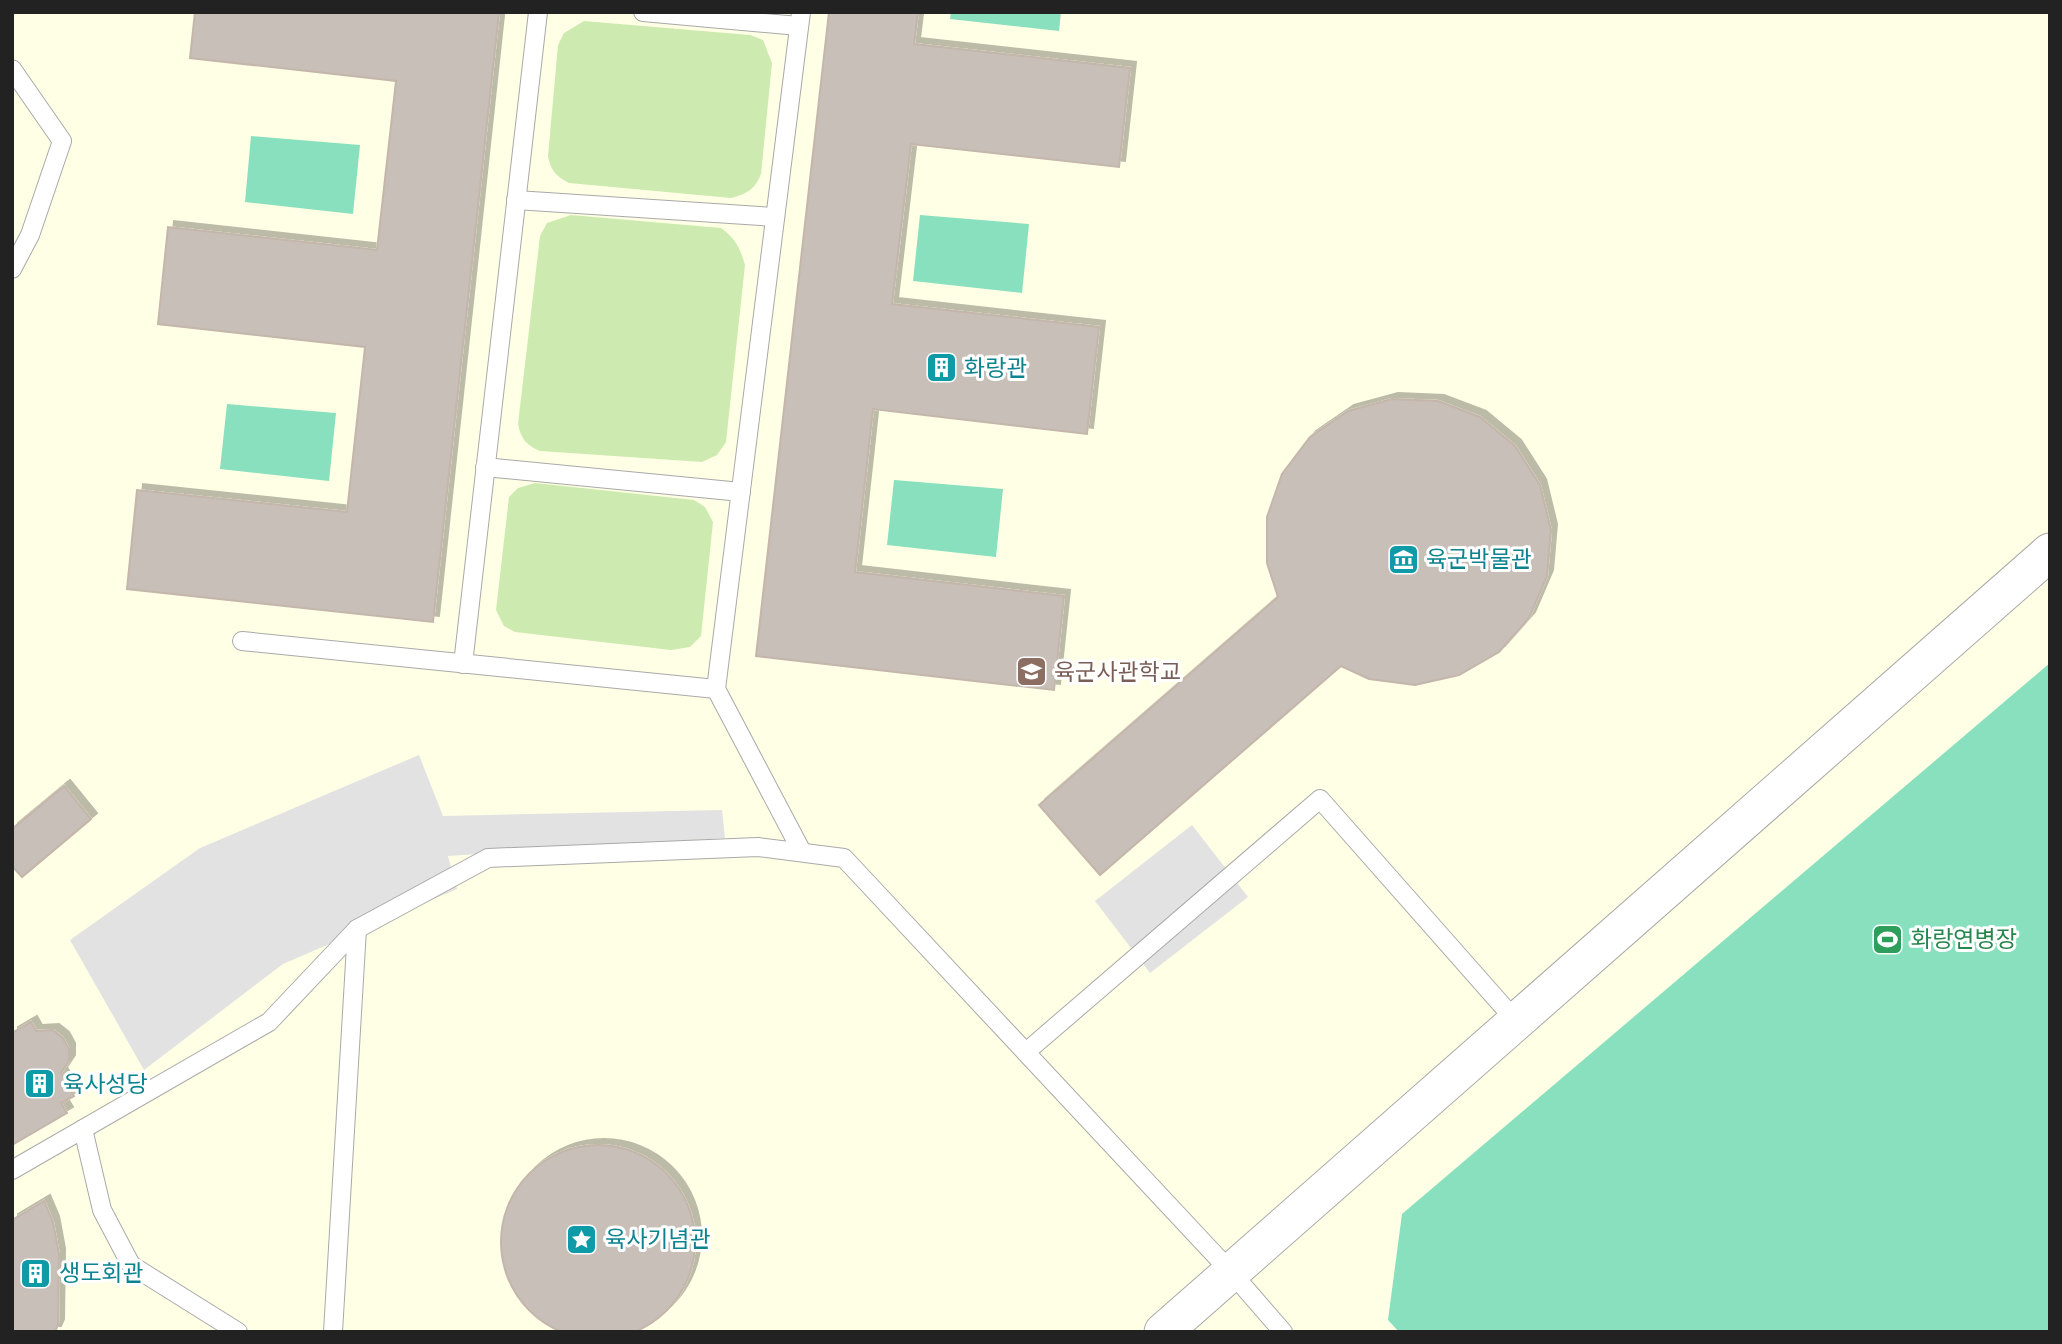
<svg xmlns="http://www.w3.org/2000/svg" width="2062" height="1344" font-family="'Archivo Narrow','Noto Sans KR',sans-serif">
	<style>
		.education { fill: #ffffe5 }
		.grass { fill: #cdebb0 }
		.pitch { fill: #88e0be }
		.parking { fill: #e2e2e2 }
		.building { fill: #c7bfb8; stroke: #c4b6ab; stroke-width: 2; filter: url(#shadow) }
		.lines { fill: none; stroke-linecap: round; stroke-linejoin: round }
		.service-casing { stroke: #a9a9a9; stroke-width: 20 }
		.minor-casing { stroke: #a9a9a9; stroke-width: 39 }
		.service { stroke: #fff; stroke-width: 18 }
		.minor { stroke: #fff; stroke-width: 37 }
		.labels { text-anchor: middle; stroke-width: 6; stroke-linejoin: round; paint-order: stroke }
		.culture-label { font-size: 23px; fill: #0d838f; stroke: #fff; text-anchor: start }
		.education-label { font-size: 23px; fill: #785e54; stroke: #fff; text-anchor: start }
		.leisure-label { font-size: 23px; fill: #27864d; stroke: #fff; text-anchor: start }
	</style>
	<defs>
		<filter id="shadow"><feDropShadow dx="6" dy="-6" stdDeviation="0" flood-color="#0004"/></filter>
	</defs>
	<rect width="100%" height="100%" fill="#f2efe9"/>
	<rect class="education" x="12" y="12" width="2038" height="1320"/>
	<g class="grass">
		<path d="M584,21l166,14 13,5 9,23 -11,111c-6,15 -14,20 -30,24l-162,-15c-13,-7 -18,-12 -21,-27l10,-111 6,-12z"/>
		<path d="M571,215l150,13c14,10 19,20 24,37l-19,177 -9,13 -15,7 -162,-11c-14,-6 -19,-12 -22,-27l22,-188 7,-13z"/>
		<polygon points="535,483 694,500 705,507 713,522 701,636 690,647 671,650 515,632 504,626 496,610 509,497 518,488"/>
	</g>
	<g class="pitch">
		<polygon points="951,12 1061,12 1059,31 950,19"/>
		<polygon points="251,136 360,145 353,214 245,202"/>
		<polygon points="920,215 1029,224 1022,293 913,281"/>
		<polygon points="227,404 336,413 329,481 220,469"/>
		<polygon points="894,480 1003,489 996,557 887,545"/>
		<polygon points="2050,663 2050,1332 1399,1332 1388,1320 1402,1214"/>
	</g>
	<g class="parking">
		<polygon points="419,755 443,816 722,810 725,838 448,856 457,889 283,964 144,1070 70,940 200,848"/>
		<polygon points="1192,825 1248,897 1150,973 1095,901"/>
	</g>
	<g class="building">
		<polygon points="195,12 499,12 433,622 127,589 137,490 347,512 365,347 158,324 168,227 377,250 396,81 190,58"/>
		<polygon points="829,12 918,12 914,44 1130,68 1119,167 911,144 892,304 1099,327 1087,434 873,409 855,572 1064,596 1054,690 756,656"/>
		<polygon points="1392,399 1438,401 1480,417 1515,446 1540,485 1551,530 1547,576 1529,618 1499,652 1459,675 1415,685 1369,679 1341,666 1100,875 1039,805 1278,597 1267,563 1267,517 1282,474 1310,437 1348,411"/>
		<polygon points="64,786 91,819 22,877 12,866 12,829"/>
		<polygon points="31,1022 36,1031 53,1030 63,1038 69,1049 69,1061 61,1073 74,1096 61,1103 67,1113 12,1145 12,1033"/>
		<circle cx="598" cy="1242" r="97"/>
		<polygon points="44,1201 53,1222 59,1254 58,1325 55,1332 12,1332 12,1220"/>
	</g>
	<g class="lines">
		<defs>
			<g id="service">
				<polyline points="643,12 799,26"/>
				<polyline points="801,12 716,689 802,852"/>
				<polyline points="12,69 62,141 30,235 12,269"/>
				<polyline points="516,200 775,217"/>
				<polyline points="485,467 741,492"/>
				<polyline points="242,641 716,689"/>
				<polyline points="463,664 538,12"/>
				<polyline points="1026,1052 1320,799 1516,1021"/>
				<polyline points="83,1129 102,1210 131,1265 238,1332"/>
				<polyline points="12,1170 269,1022 357,929 488,858 758,847 844,858 1231,1272 1283,1332"/>
				<polyline points="333,1332 357,929"/>
			</g>
			<polyline id="minor" points="1163,1332 2050,552"/>
		</defs>
		<use href="#service" class="service-casing"/>
		<use href="#minor" class="minor-casing"/>
		<use href="#service" class="service"/>
		<use href="#minor" class="minor"/>
	</g>
	<defs>
		<symbol id="building-square" viewBox="-11 -11 22 22"><rect x="-9" y="-9" width="18" height="18" rx="4" fill="#0f9aa8" stroke="#fff"/><path d="M-4-6H4V6H1V3H-1V6H-4ZM-2.5-4.3h1.7v1.8h-1.7ZM.8-4.3h1.7v1.8H.8ZM-2.5-1h1.7V.8h-1.7ZM.8-1h1.7V.8H.8Z" fill="#fff"/></symbol>
		<symbol id="museum-square" viewBox="-11 -11 22 22"><rect x="-9" y="-9" width="18" height="18" rx="4" fill="#0f9aa8" stroke="#fff"/><path d="M0-6L6-3V-2H-6V-3ZM-5-1h2V3h-2ZM-1-1h2V3h-2ZM3-1h2V3H3ZM-6 4H6V6H-6Z" fill="#fff"/></symbol>
		<symbol id="university-square" viewBox="-11 -11 22 22"><rect x="-9" y="-9" width="18" height="18" rx="4" fill="#8d6e63" stroke="#fff"/><path d="M0-5L7-2L0 1L-7-2ZM-4 1L0 2.5L4 1V4Q0 6-4 4Z" fill="#fff"/></symbol>
		<symbol id="stadium-square" viewBox="-11 -11 22 22"><rect x="-9" y="-9" width="18" height="18" rx="4" fill="#2e9e5b" stroke="#fff"/><path d="M0-5a6.5 5 0 1 0 0 10a6.5 5 0 1 0 0-10ZM-3.5-1.8h7v3.6h-7Z" fill="#fff"/></symbol>
		<symbol id="sight-square" viewBox="-11 -11 22 22"><rect x="-9" y="-9" width="18" height="18" rx="4" fill="#0f9aa8" stroke="#fff"/><path d="M0-6L1.8-2.2L6-1.7L2.9 1.2L3.7 5.4L0 3.3L-3.7 5.4L-2.9 1.2L-6-1.7L-1.8-2.2Z" fill="#fff"/></symbol>
	</defs>
	<g fill-rule="evenodd">
		<use href="#building-square" x="924" y="350" width="35" height="35"/>
		<use href="#museum-square" x="1386" y="542" width="35" height="35"/>
		<use href="#university-square" x="1014" y="654" width="35" height="35"/>
		<use href="#stadium-square" x="1870" y="922" width="35" height="35"/>
		<use href="#building-square" x="22" y="1066" width="35" height="35"/>
		<use href="#sight-square" x="564" y="1222" width="35" height="35"/>
		<use href="#building-square" x="18" y="1256" width="35" height="35"/>
	</g>
	<g class="labels">
		<g class="culture-label">
			<text x="964" y="376">화랑관</text>
			<text x="1426" y="567">육군박물관</text>
			<text x="63" y="1092">육사성당</text>
			<text x="605" y="1247">육사기념관</text>
			<text x="59" y="1281">생도회관</text>
		</g>
		<g class="education-label">
			<text x="1054" y="680">육군사관학교</text>
		</g>
		<g class="leisure-label">
			<text x="1911" y="947">화랑연병장</text>
		</g>
	</g>
	<rect width="2062" height="1344" fill="none" stroke="#222222" stroke-width="28"/>
</svg>
